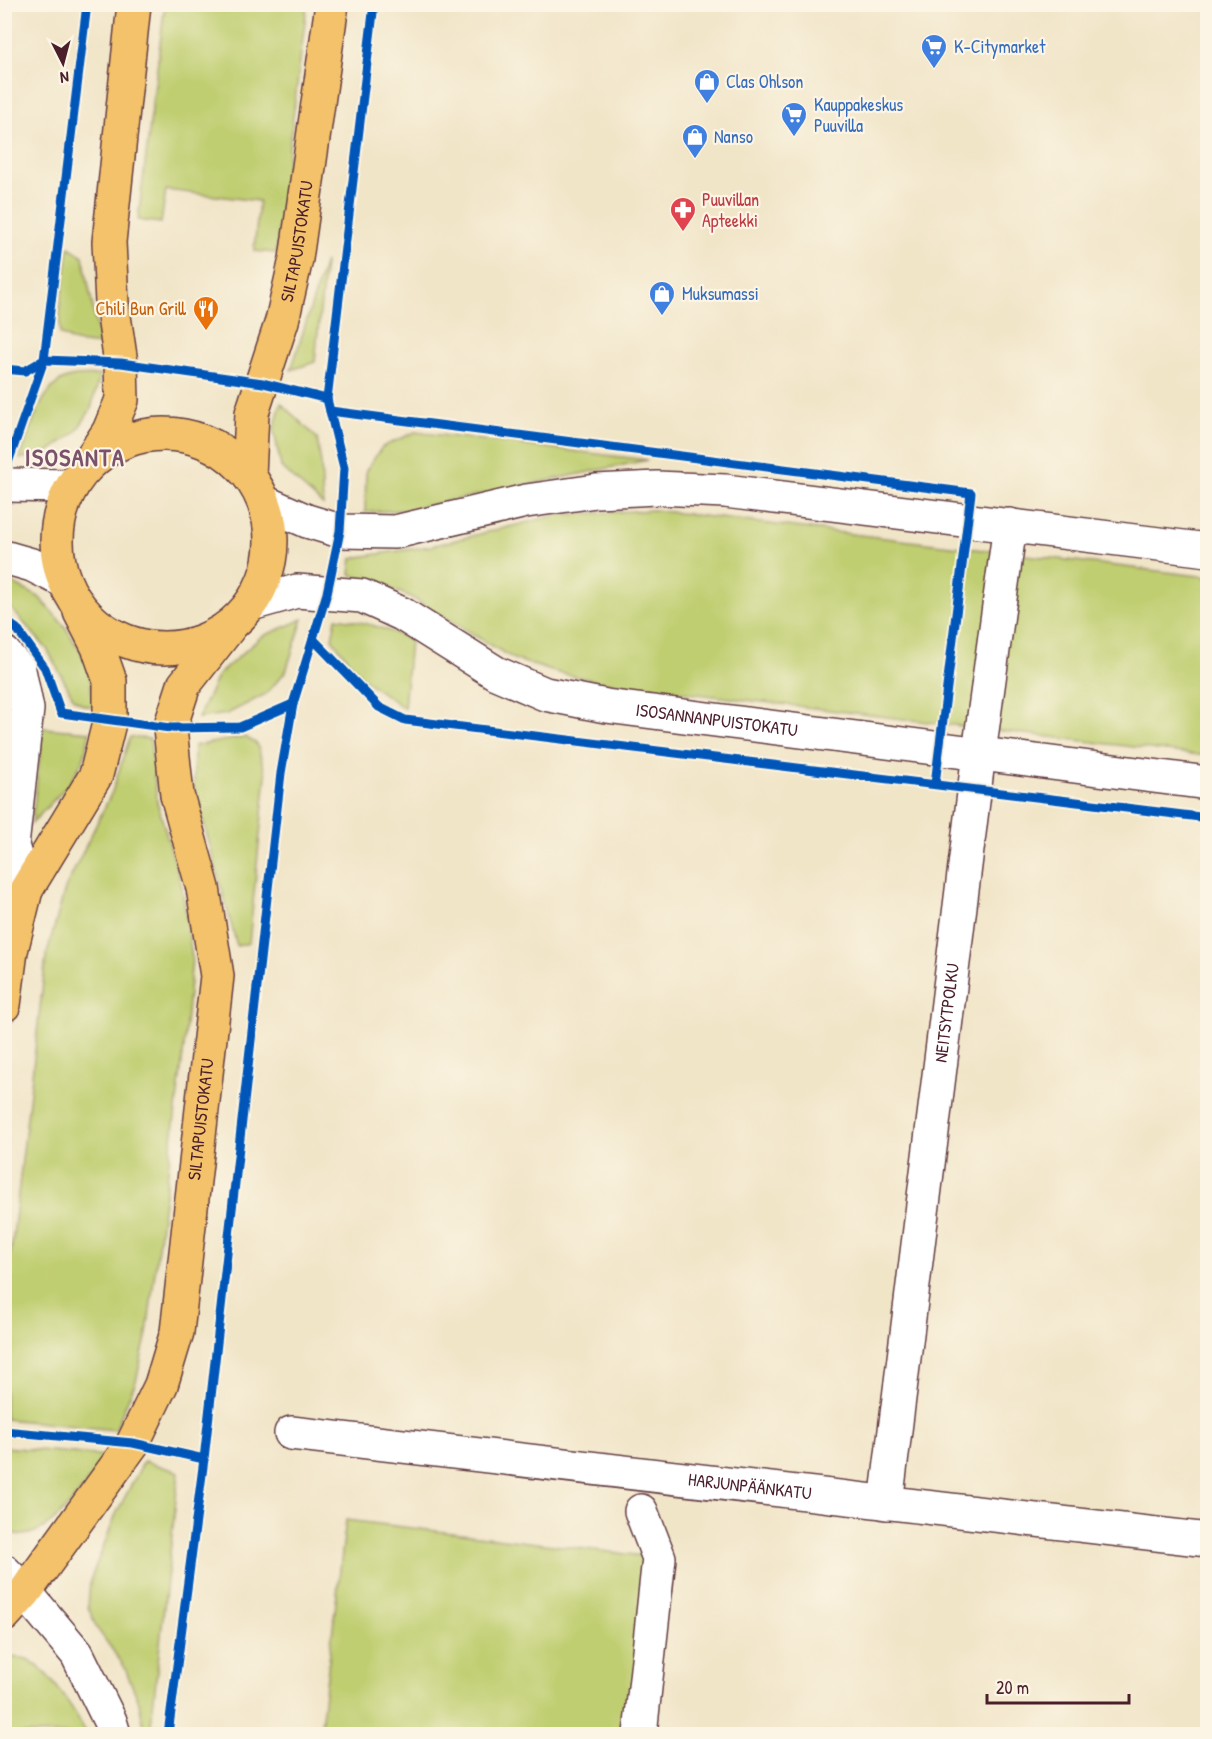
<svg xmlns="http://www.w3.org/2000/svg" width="1212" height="1739" font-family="'Patrick Hand',sans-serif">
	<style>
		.green { fill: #bfce70; stroke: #84764e; stroke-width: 1.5 }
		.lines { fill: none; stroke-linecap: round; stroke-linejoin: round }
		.minor-casing { stroke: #633d43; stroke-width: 36 }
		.major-casing { stroke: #633d43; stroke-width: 36 }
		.minor { stroke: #fff; stroke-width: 33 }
		.major { stroke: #f3c26a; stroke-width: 33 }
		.cycleway-casing { stroke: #fcf5e5; stroke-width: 13 }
		.cycleway { stroke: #0057b8; stroke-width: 9 }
		.labels { text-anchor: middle; stroke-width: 4.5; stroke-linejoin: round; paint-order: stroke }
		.shop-label { font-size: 18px; fill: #366cbe; stroke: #fcf5e5; text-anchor: start }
		.health-label { font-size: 18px; fill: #be3a42; stroke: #fcf5e5; text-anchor: start }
		.street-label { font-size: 18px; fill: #4a1f2b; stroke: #fcf5e5 }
		.food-label { font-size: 18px; fill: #c56008; stroke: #fcf5e5; text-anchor: end }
		.district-label { font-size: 24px; font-weight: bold; letter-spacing: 1.5px; fill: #7b526c; stroke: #fcf5e5 }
	</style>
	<rect width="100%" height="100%" fill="#fcf5e5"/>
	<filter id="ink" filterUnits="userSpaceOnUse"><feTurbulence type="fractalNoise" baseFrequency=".0167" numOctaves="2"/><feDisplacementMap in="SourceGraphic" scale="12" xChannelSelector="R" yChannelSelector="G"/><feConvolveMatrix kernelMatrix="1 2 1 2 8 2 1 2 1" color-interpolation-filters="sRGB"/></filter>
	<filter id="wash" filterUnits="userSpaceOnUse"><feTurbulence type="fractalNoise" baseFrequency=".008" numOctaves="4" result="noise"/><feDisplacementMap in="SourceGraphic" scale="24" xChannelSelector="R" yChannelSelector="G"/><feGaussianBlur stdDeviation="1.35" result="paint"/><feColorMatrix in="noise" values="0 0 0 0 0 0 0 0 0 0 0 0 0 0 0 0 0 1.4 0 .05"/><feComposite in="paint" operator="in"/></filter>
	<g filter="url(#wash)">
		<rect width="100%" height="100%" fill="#f1e5c8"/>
		<g class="green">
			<polygon points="165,4 307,5 276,253 254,251 259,201 166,190 161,223 138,220"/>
			<polygon points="69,247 83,256 100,345 75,342 60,334 60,307"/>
			<polygon points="325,262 315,362 291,370"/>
			<path d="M100,375l-9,34 -15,23 -28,20 -28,7c8,-24 21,-73 47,-81 9,-3 23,-2 33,-3z"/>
			<polygon points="281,403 317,438 321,464 323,505 281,467 274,430"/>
			<polygon points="415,432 647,460 406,510 365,512 366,470 382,447"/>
			<polygon points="654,510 1207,577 1207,756 607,683 555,672 514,659 409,596 350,574 352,558 431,546 557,515"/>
			<polygon points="4,579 39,597 66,628 89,666 93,707 84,705 74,699 47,649 10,607 5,595"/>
			<path d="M336,618c28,3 50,10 74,22l-6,68 -41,-29 -31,-40z"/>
			<polygon points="303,619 286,671 266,694 227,714 198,718 218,675 261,637"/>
			<polygon points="43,728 90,732 84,758 69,784 32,823"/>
			<polygon points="130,737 150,739 157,802 182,887 192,958 184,1047 147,1333 136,1381 115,1430 5,1419 5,1262 11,1253 46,957 65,889 112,792"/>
			<polygon points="245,737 257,744 266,775 249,943 237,946 194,787 194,746"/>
			<path d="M4,1447l101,9c-17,25 -49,77 -82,79 -6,0 -13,-3 -18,-5z"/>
			<polygon points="144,1461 179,1472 150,1734 145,1734 139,1702 124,1666 96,1627 88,1607 90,1581 116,1514"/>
			<polygon points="346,1520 659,1558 640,1734 320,1734"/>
			<path d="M6,1657c7,1 17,0 23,3 20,11 49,54 57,74h-81l-1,-76z"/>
		</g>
	</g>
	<g filter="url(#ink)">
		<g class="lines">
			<defs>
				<g id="minor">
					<polyline points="4,485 72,486"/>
					<polyline points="264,502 307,521 340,531 395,532 526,501 596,491 657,488 725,491 1208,550"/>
					<polyline points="4,557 32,565 64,581"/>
					<path id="s1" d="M251,604l46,-13 65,5 40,18 94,59 49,21 61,12 602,77"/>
					<polyline points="4,653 19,670 27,709 12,846 26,890"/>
					<path id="s2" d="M291,1433l917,107"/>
					<path id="s3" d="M886,1503l93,-750 31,-228"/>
					<polyline points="4,1571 25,1592 77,1654 110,1721 114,1734"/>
					<polyline points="640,1734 659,1558 641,1511"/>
				</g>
				<g id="major">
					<circle cx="164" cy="541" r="107"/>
					<polyline points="90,460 109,431 122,400 121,363 112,303 109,242 134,4"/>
					<path id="s4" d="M249,475l3,-62 30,-92 14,-62 36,-255"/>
					<polyline points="4,1005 11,951 26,890 96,775 110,719 110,681 98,647 80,612"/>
					<path id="s5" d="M4,1615l21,-23 108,-149 28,-58 16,-53 40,-356 -14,-88 -26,-93 -7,-67 14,-43 47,-60"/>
				</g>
			</defs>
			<use href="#minor" class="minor-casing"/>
			<use href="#major" class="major-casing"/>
			<use href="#minor" class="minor"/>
			<use href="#major" class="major"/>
			<defs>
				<g id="cycleway">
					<polyline points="4,369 25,371 44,360 87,4"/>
					<polyline points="330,411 971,493 935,784"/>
					<polyline points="4,474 44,360 121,363 263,383 327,399"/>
					<polyline points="4,620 17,629 45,668 61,713 170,728 240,727 293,704"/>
					<polyline points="313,639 379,707 405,720 1208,818"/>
					<polyline points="4,1431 133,1443 204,1459"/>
					<polyline points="168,1734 204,1459 281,773 293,704 327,593 340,531 344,468 327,399 374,4"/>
				</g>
			</defs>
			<use href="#cycleway" class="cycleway-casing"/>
			<use href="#cycleway" class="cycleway"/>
		</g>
	</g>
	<defs>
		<symbol id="supermarket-pin" viewBox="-11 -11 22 30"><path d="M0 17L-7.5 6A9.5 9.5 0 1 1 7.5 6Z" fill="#3f7fe0" stroke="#fcf5e5"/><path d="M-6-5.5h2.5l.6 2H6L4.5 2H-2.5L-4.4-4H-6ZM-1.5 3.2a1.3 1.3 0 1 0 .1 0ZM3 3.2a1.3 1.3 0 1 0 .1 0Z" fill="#fff"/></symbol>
		<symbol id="shop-pin" viewBox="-11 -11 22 30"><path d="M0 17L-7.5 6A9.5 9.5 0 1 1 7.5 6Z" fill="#3f7fe0" stroke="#fcf5e5"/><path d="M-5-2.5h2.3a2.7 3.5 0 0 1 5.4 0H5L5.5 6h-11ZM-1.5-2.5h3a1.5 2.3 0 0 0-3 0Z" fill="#fff"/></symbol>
		<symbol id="pharmacy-pin" viewBox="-11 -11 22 30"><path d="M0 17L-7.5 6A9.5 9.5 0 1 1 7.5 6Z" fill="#e0444e" stroke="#fcf5e5"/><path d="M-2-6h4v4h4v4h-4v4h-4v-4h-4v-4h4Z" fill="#fff"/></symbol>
		<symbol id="restaurant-pin" viewBox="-11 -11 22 30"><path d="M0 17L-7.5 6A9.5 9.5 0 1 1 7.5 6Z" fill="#e8710a" stroke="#fcf5e5"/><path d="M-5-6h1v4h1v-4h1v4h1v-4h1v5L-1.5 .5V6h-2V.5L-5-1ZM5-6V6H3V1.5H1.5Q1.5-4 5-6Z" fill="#fff"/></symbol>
	</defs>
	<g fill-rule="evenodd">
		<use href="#supermarket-pin" x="919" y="32" width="30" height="40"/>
		<use href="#shop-pin" x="692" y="67" width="30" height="40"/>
		<use href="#supermarket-pin" x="779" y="100" width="30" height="40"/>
		<use href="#shop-pin" x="680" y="122" width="30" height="40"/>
		<use href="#pharmacy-pin" x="668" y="195" width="30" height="40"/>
		<use href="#shop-pin" x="647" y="279" width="30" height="40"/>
		<use href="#restaurant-pin" x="191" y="294" width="30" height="40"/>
	</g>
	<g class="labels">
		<g class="shop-label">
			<text x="954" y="53">K-Citymarket</text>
			<text x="726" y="88">Clas Ohlson</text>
			<text x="814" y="111">Kauppakeskus<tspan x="814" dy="21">Puuvilla</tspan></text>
			<text x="714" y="143">Nanso</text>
			<text x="682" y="300">Muksumassi</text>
		</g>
		<g class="health-label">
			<text x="702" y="206">Puuvillan<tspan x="702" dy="21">Apteekki</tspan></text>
		</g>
		<g class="street-label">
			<text dy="6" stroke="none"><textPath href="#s4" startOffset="240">SILTAPUISTOKATU</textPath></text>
			<text dy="6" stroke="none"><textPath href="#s1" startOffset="495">ISOSANNANPUISTOKATU</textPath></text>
			<text dy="6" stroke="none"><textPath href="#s3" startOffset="494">NEITSYTPOLKU</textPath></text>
			<text dy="6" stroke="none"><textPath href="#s5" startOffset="549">SILTAPUISTOKATU</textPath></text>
			<text dy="6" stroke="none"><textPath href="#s2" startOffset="462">HARJUNPÄÄNKATU</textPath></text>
		</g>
		<g class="food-label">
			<text x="186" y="315">Chili Bun Grill</text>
		</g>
		<g class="district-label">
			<text x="75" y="466">ISOSANTA</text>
		</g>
	</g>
	<rect width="1212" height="1739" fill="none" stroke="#fcf5e5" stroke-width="24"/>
	<g transform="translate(63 63) rotate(174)" stroke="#fcf5e5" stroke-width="4.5" paint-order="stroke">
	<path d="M0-4.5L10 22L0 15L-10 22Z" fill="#4a1f2b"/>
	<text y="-9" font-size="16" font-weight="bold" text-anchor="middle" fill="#4a1f2b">N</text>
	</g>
	<path d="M987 1694v9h142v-9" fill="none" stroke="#4a1f2b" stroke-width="3"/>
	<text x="996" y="1694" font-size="18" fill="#4a1f2b" stroke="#fcf5e5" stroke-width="4.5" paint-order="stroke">20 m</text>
</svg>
